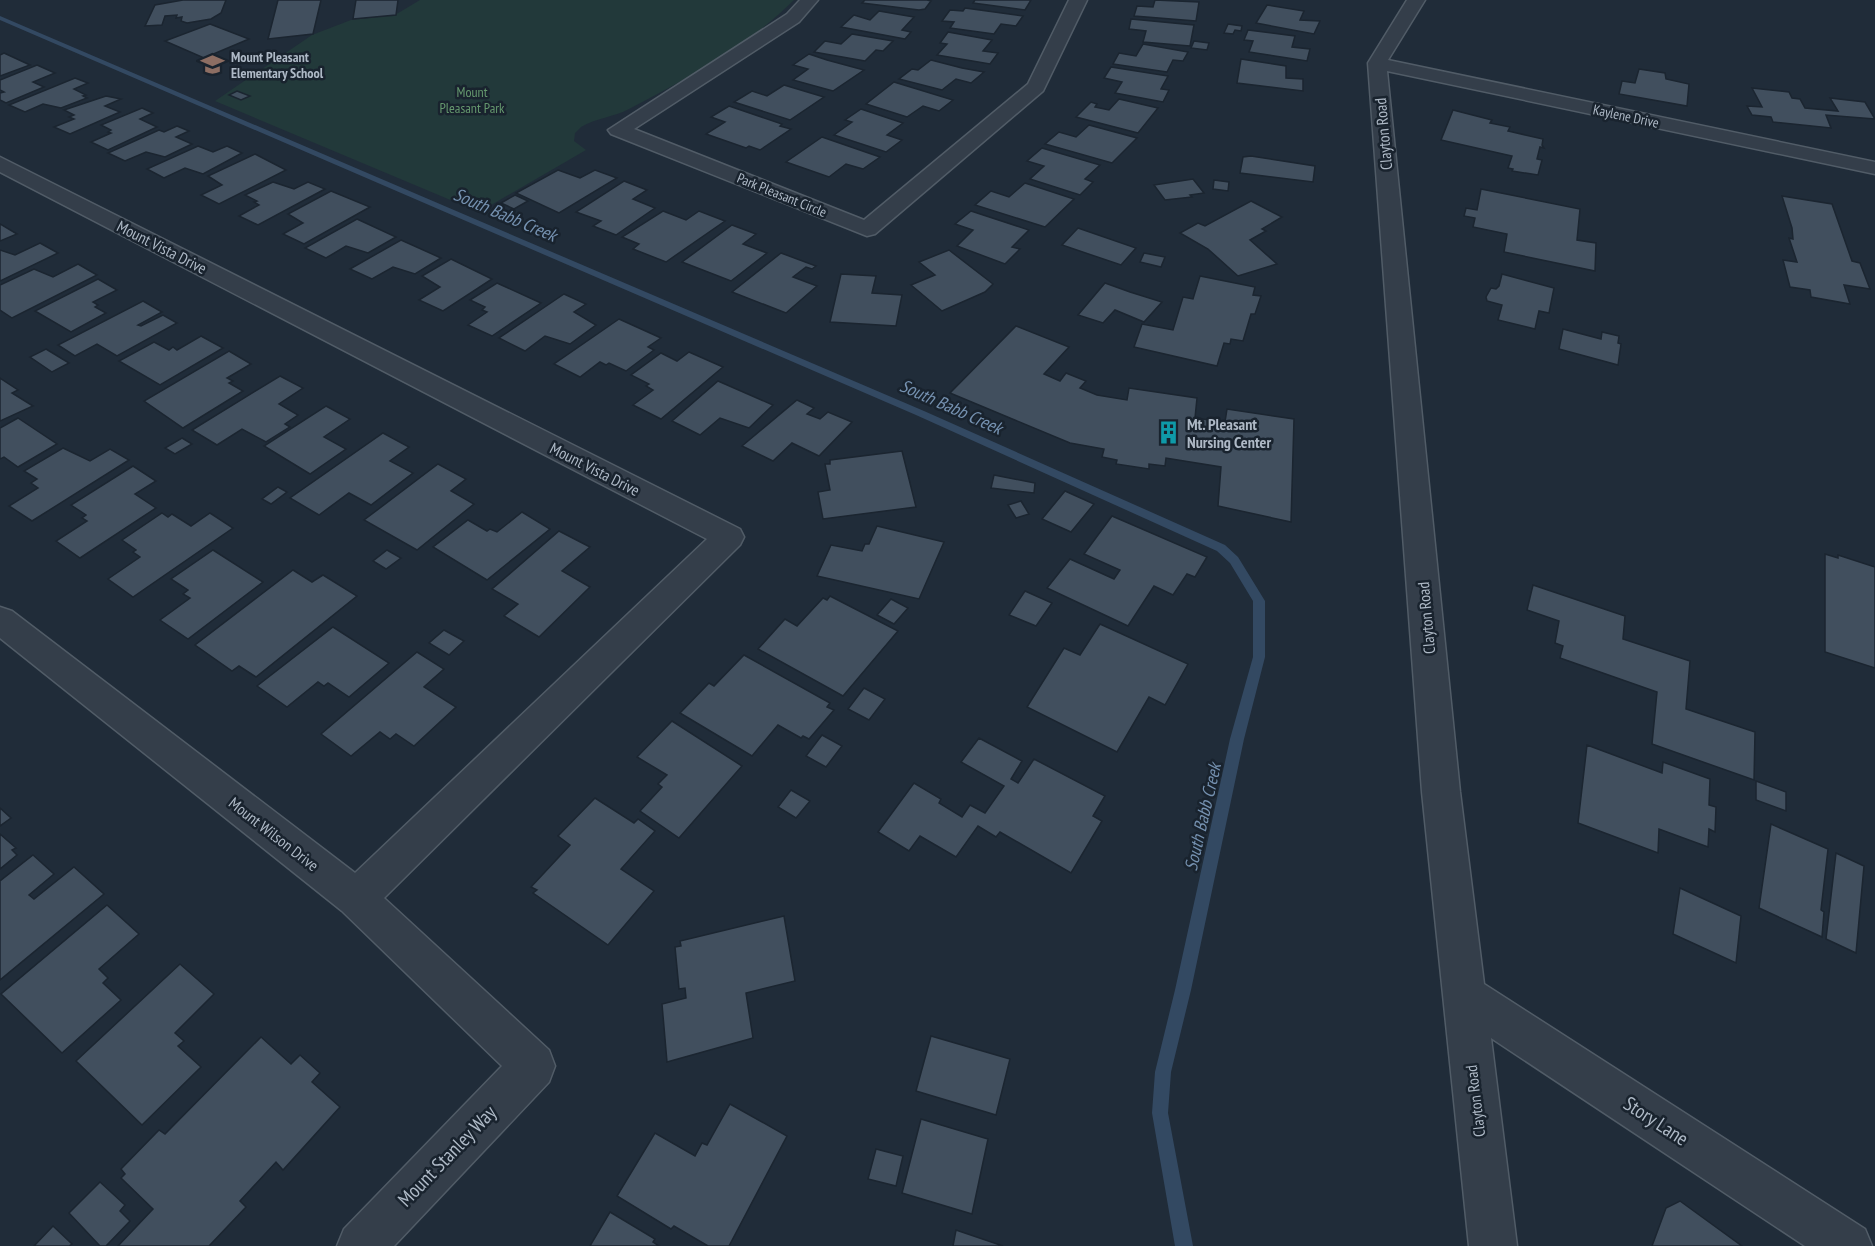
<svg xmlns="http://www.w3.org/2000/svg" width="1875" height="1246" font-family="'PT Sans Narrow',sans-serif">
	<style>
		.green { fill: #22393a }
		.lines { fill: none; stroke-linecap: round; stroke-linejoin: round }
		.stream { fill: #334962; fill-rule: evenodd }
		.building { fill: #414f5e; stroke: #1b2530; stroke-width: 1.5 }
		.minor-casing { stroke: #515c67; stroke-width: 3 }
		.minor { fill: #343e4a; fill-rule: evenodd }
		.labels { text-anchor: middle; stroke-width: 5; stroke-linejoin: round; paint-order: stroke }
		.far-poi-label { font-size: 14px; font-weight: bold; fill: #aeb9c6; stroke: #19232e; text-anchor: start }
		.far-park-label { font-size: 14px; fill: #65986e; stroke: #19232e }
		.far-street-label { font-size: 14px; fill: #aeb9c6; stroke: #19232e }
		.street-label { font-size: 16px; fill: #aeb9c6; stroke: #19232e }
		.poi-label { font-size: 16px; font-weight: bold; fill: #aeb9c6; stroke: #19232e; text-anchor: start }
		.water-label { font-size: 18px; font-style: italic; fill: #7591b0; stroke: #19232e }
		.near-street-label { font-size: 20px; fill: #aeb9c6; stroke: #19232e }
	</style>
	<rect width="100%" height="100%" fill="#202c39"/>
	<path class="green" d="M420,0h374c-46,46 -108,79 -165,109 -15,8 -33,9 -48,18l-6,6 -1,8 12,9 -107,62 -264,-111 97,-66 39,-15 44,-5z"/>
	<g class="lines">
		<polygon class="stream" points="0,16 924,411 1225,545 1238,557 1265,601 1265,657 1244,739 1191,990 1171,1072 1168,1113 1193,1246 1175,1246 1152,1113 1155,1072 1175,990 1230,739 1253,657 1253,601 1230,563 1217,551 916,415 0,20"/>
	</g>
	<g class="building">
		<polygon points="183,0 226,0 221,13 211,19 187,23 181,21 182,17 176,18 177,15 165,16 162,25 145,26 155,5"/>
		<polygon points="278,0 321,0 313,34 268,39"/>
		<polygon points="356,0 398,0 396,15 353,19"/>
		<polygon points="865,0 927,0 931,1 925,9 919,10 862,3"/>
		<polygon points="975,0 1031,0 1025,10 973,3"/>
		<polygon points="1155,0 1199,2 1196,21 1134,16 1137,6 1153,7"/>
		<polygon points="1267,5 1304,11 1300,20 1320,21 1314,34 1256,23"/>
		<polygon points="965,8 1023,16 1016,26 1001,24 994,34 950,28 954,22 942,21 950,10 963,11"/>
		<polygon points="879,11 914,17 902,30 911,32 905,39 841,27 854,15 870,20"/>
		<polygon points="1131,19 1194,25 1190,46 1143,42 1146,31 1129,29"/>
		<polygon points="210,24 249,39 204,58 165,41"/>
		<polygon points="1228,24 1242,26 1241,31 1235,30 1233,34 1224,33"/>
		<polygon points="1248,30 1295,36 1292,47 1310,49 1307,61 1249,52 1253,41 1244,40"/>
		<polygon points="948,32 992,40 983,51 998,53 990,64 937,55 947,44 940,43"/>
		<polygon points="852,34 893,41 883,51 876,50 865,61 814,52 825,41 841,44"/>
		<polygon points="1194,41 1209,43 1207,50 1191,48"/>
		<polygon points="1143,44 1188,52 1183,61 1173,60 1167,72 1113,64 1119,53 1136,56"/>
		<polygon points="4,53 30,65 0,76 0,55"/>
		<polygon points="809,54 827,60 864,70 833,91 793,80 808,69 793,65"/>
		<polygon points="1241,59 1286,66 1286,78 1303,79 1303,91 1237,83"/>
		<polygon points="931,60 962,68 984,72 971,83 956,79 942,90 899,79 912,69 918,70"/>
		<polygon points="37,65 55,73 33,82 44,87 6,103 0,100 0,93 4,92 0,90 0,80"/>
		<polygon points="1111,67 1168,76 1161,89 1169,90 1163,102 1115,93 1122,82 1104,78"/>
		<polygon points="1639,69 1665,73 1666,79 1689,84 1687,106 1619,94 1622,81 1635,83"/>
		<polygon points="75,78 88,83 74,89 86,95 83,96 87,98 61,108 43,104 25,112 9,105"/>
		<polygon points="894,82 953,100 939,111 923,106 907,117 866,104"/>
		<polygon points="784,85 824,97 790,120 734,102 752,91 767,96"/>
		<polygon points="1752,88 1789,92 1792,98 1800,99 1805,108 1838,111 1830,98 1865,102 1875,119 1826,115 1831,128 1773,122 1771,117 1752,115 1747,106 1762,107"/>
		<polygon points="237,91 250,96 241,100 229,95"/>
		<polygon points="106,96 121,99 105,106 120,112 70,134 54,127 74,119 69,117 74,115 64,110"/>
		<polygon points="1119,99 1158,108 1138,133 1076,117 1091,102 1097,104 1095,107 1109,110"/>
		<polygon points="729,106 782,124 780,126 791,129 760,150 749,146 746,148 706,134 725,122 711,117"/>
		<polygon points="142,108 153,113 140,119 157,127 108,150 91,142 111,133 108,132 111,130 101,125"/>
		<polygon points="861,109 903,123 887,135 902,140 886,152 834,135 852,122 845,120"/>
		<polygon points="1453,110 1492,120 1490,123 1510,127 1508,131 1543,139 1542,145 1544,148 1540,147 1537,159 1542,160 1538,175 1512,171 1513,169 1508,168 1512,156 1441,140"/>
		<polygon points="1089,125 1137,138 1112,163 1045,144 1059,132 1076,137"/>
		<polygon points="177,126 189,131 176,137 192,144 165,157 146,152 125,161 108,153 159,130 164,132"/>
		<polygon points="822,137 880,157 863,169 846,164 829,177 786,162"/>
		<polygon points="198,146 213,152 227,146 242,153 203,174 185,168 164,178 147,169"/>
		<polygon points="1042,148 1100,165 1085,179 1093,182 1080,195 1030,179 1044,166 1027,161"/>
		<polygon points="255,154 286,170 219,204 201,195 222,185 208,176"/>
		<polygon points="1251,156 1315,166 1313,182 1240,173 1243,157"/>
		<polygon points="558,170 580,178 595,170 617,178 559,213 516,193"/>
		<polygon points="1193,179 1204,193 1190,195 1192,197 1165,200 1154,185"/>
		<polygon points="1214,180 1229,182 1228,191 1213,189"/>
		<polygon points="624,181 647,190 633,199 655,208 616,235 593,226 601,221 576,212"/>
		<polygon points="273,182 294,189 308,182 325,189 258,225 239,216 259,205 254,202 257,201 245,195"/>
		<polygon points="1025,183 1074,199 1045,227 975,205 991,191 1009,197"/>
		<polygon points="1481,189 1580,209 1577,240 1596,243 1595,271 1504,252 1507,234 1473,227 1475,218 1464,216 1466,208 1477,210"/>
		<polygon points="331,191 370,207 304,244 283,234 303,223 288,214"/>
		<polygon points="515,195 528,201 514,209 501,203"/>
		<polygon points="1782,196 1832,204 1852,261 1860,263 1870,289 1844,285 1850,304 1811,297 1810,290 1790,287 1783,260 1797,262 1789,238 1793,239 1792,228"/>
		<polygon points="1251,201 1282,217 1262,229 1266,231 1250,240 1277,264 1238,276 1208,249 1180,233 1198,223 1205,226"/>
		<polygon points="663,211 686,220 699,211 725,221 666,262 633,249 639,244 622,237"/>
		<polygon points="971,211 1029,230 1012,247 1020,249 1005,264 957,246 973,230 955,224"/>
		<polygon points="357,219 396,237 368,253 346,246 326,258 305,248"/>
		<polygon points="0,224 17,234 0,241"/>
		<polygon points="732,225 756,234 743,244 767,253 731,281 682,262"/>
		<polygon points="1078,228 1136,248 1121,265 1062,245"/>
		<polygon points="401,240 441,258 415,274 393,267 372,279 350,269"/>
		<polygon points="40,243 58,253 0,281 0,250 15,255"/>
		<polygon points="949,250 993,284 985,292 942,311 911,285 935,275 919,262"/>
		<polygon points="781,253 816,266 812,269 806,267 793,277 817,286 786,313 732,292"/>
		<polygon points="1144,253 1165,257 1161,267 1140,262"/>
		<polygon points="451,259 492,279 443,311 419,300 440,287 422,276"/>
		<polygon points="78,264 97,275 12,318 0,310 0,285 34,269 53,277"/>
		<polygon points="841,274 876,276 872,293 902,295 896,326 830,322"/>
		<polygon points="1502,274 1554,288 1549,313 1539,311 1535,329 1498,320 1502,305 1487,301 1486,297 1491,288 1496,289 1499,286"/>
		<polygon points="1200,276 1255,287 1253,295 1261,296 1255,314 1251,314 1243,341 1231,339 1230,344 1224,343 1217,366 1134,347 1142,324 1173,330 1183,297 1193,299"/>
		<polygon points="98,279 117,290 93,302 98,305 95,307 106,313 71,332 35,311"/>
		<polygon points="497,283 541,303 492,336 468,325 487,312 482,310 485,307 470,300"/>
		<polygon points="1105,283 1130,292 1162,302 1144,322 1115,310 1103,323 1078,315"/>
		<polygon points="564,294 586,304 574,312 596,325 570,344 545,336 525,351 499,338"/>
		<polygon points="143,301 162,312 138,325 141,326 163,315 177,323 117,356 97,344 75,356 58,345"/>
		<polygon points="619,319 661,338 648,347 654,350 626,371 609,363 606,365 600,362 580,377 554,364"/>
		<polygon points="1016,326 1069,347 1044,374 1060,381 1066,373 1086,381 1080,388 1097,395 1127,400 1129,388 1197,398 1195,418 1225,422 1227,409 1294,419 1291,522 1218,506 1221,467 1166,458 1165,466 1149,464 1149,469 1116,464 1117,460 1102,457 1104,449 1070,443 950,393"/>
		<polygon points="1563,329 1601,339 1602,332 1619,336 1618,343 1621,344 1618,365 1559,349"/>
		<polygon points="201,336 223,348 160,385 119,361 154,342 169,350 173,347 177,350"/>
		<polygon points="46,349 69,363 52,372 30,357"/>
		<polygon points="229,351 251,364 227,378 233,381 229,383 243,391 183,428 144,401"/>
		<polygon points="689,352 723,367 661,419 633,405 653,390 646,386 649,384 631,375 661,353 677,361"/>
		<polygon points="280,376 303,388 279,404 298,415 285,424 290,427 266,442 242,429 217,445 192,430"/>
		<polygon points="0,378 18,390 12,393 33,406 0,421"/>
		<polygon points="718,381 773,405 749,428 720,418 700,435 672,421"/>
		<polygon points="797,400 814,408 807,414 820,419 828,412 852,422 819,456 792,443 773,461 742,446"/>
		<polygon points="326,406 350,419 324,437 346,449 310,474 264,446"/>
		<polygon points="18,418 57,444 18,467 4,457 0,459 0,428"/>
		<polygon points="383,433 409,447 390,461 413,473 371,505 349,493 319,515 290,498"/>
		<polygon points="182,438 192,444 175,454 165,448"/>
		<polygon points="63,448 90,461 110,449 129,460 32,521 9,506 38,488 31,483 37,479 24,471"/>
		<polygon points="902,451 916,507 823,519 818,492 830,490 825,464 830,464 830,460"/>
		<polygon points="438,464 466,479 451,491 474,504 417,550 364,520"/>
		<polygon points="133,466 156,481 135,494 156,508 80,558 56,541 87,521 82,518 86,515 71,505"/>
		<polygon points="994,475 1035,483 1034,493 991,488"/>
		<polygon points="278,487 287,492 271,504 262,499"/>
		<polygon points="1065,491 1094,504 1071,532 1042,519"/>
		<polygon points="1021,501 1029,514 1016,518 1008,505"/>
		<polygon points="522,512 550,529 487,580 433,547 468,520 487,531 490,529 497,532"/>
		<polygon points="162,513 168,517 172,514 191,526 210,513 233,528 133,597 108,579 140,557 133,552 136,550 122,540"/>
		<polygon points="1112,516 1207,557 1195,577 1187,574 1173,595 1154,586 1128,626 1047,588 1070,559 1114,579 1120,570 1084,554"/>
		<polygon points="877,526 944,542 919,599 817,576 831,545 862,551 865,544 869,544"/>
		<polygon points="559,531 590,547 562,571 590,587 539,637 504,616 518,604 492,589"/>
		<polygon points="213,550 263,582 188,639 160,620 190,598 183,594 188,590 171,579"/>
		<polygon points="387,550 401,558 386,569 373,561"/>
		<polygon points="1825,554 1838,558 1838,555 1875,567 1875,668 1825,652"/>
		<polygon points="293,570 312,582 323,575 357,596 256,677 239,666 232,671 195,645"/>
		<polygon points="1533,585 1625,616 1623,639 1690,661 1686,709 1755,732 1754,780 1652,744 1657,692 1560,658 1563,646 1555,643 1559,621 1527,610"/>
		<polygon points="1025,591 1052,603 1036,626 1009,615"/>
		<polygon points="830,596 898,631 843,696 758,649 785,619 797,626 823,598 827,600"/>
		<polygon points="891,599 908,608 894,624 877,615"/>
		<polygon points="1100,624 1188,664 1165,705 1149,697 1117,752 1027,707 1064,648 1080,655"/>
		<polygon points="333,627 389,663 349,697 328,683 324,686 318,682 287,707 257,686"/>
		<polygon points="444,630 464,641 449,655 429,643"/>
		<polygon points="417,652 444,669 424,687 456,707 414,746 396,734 390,739 380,732 351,756 321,734"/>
		<polygon points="744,655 830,703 827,707 834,710 809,739 803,736 801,738 778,725 752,756 680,713 709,683 714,686"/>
		<polygon points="864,688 885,699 869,720 848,709"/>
		<polygon points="672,721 742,766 679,838 640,811 662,787 658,784 667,775 637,757"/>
		<polygon points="822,735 842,746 826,767 806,756"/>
		<polygon points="979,738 1022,761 1011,779 1018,783 1034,759 1105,796 1093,816 1102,821 1071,873 1000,832 996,837 978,826 956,857 920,836 909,851 878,832 914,783 941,799 939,803 962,817 970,805 985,813 1004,786 961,762"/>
		<polygon points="1587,745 1662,773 1663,762 1710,779 1709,805 1716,807 1715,832 1709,829 1708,847 1659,829 1658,853 1578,823"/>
		<polygon points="1756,781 1786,792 1786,811 1756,800"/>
		<polygon points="791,790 810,801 796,818 778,807"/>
		<polygon points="595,798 634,823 638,819 655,831 621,869 654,891 608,945 533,893 537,890 531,887 570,845 558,836"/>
		<polygon points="0,808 11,818 0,826"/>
		<polygon points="1771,824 1828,849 1821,910 1824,912 1822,937 1759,908"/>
		<polygon points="0,834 16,848 12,850 17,855 0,869"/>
		<polygon points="1836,853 1864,866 1856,953 1826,939"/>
		<polygon points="33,855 54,874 29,895 34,899 74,867 104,894 0,980 0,881"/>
		<polygon points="1680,888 1741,916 1736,963 1673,934"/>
		<polygon points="107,905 139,934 99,969 108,978 103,983 121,1000 62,1053 1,994"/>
		<polygon points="784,916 795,981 746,993 753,1038 667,1062 662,1004 686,998 685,988 679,989 675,947 681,946 680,941"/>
		<polygon points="180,964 214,994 175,1033 184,1041 178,1046 201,1067 142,1125 76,1061"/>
		<polygon points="931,1036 1010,1059 996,1115 916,1091"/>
		<polygon points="261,1037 291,1064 300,1055 320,1073 312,1082 340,1107 283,1170 276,1162 240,1201 246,1207 209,1246 118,1246 153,1209 121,1178 125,1174 121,1169 159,1130 165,1134"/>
		<polygon points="730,1104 787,1136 729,1246 708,1246 674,1226 671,1229 617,1196 655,1133 695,1156 702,1143 707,1145"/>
		<polygon points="921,1119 988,1139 972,1214 902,1193"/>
		<polygon points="876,1149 903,1156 896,1186 868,1179"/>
		<polygon points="100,1182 125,1205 120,1211 130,1221 106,1246 100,1246 69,1213"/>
		<polygon points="1680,1201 1742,1246 1652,1246 1666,1208"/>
		<polygon points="610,1212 655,1239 653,1242 659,1246 590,1246"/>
		<polygon points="53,1226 72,1244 69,1246 34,1246"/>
		<polygon points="956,1230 1003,1246 953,1246"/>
	</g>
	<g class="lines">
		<defs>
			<g id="minor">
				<polygon points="800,0 818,0 799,22 634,129 864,220 1028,84 1069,0 1087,0 1043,91 875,234 867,236 611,134 608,130 787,14"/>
				<polygon points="1407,0 1425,0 1388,60 1875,162 1875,174 1387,71 1460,792 1484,984 1865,1229 1872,1246 1805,1246 1491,1038 1517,1246 1469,1246 1422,792 1368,63"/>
				<polygon points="0,157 740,529 744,537 740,545 384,898 549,1050 555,1066 549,1082 394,1246 337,1246 344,1229 502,1066 342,911 0,638 0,607 12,611 355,873 707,539 0,172"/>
			</g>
		</defs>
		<use href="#minor" class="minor-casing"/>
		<use href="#minor" class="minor"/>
	</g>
	<defs>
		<symbol id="school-bare" viewBox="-9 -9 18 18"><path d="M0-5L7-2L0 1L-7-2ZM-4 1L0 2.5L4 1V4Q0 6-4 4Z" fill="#8d6e63" stroke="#19232e" stroke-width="2.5" paint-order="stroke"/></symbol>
		<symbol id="building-bare" viewBox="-9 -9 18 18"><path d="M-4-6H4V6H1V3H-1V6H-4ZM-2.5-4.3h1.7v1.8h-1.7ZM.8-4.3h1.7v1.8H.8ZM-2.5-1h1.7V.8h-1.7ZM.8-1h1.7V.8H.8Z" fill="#0f9aa8" stroke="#19232e" stroke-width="2.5" paint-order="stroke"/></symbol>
	</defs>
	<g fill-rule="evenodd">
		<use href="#school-bare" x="196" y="48" width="33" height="33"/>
		<use href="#building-bare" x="1152" y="416" width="33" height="33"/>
	</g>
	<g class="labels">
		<g class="far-poi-label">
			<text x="231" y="62">Mount Pleasant<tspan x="231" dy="16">Elementary School</tspan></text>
		</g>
		<g class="far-park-label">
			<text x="472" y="97">Mount<tspan x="472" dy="16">Pleasant Park</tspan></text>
		</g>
		<g class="far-street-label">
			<text transform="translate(1626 116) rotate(12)" y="5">Kaylene Drive</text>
			<text transform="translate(782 195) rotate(22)" y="5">Park Pleasant Circle</text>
		</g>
		<g class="street-label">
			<text transform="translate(1383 134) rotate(-95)" y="6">Clayton Road</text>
			<text transform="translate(162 247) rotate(27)" y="6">Mount Vista Drive</text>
			<text transform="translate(595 469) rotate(27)" y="6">Mount Vista Drive</text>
			<text transform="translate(1426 618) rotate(-95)" y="6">Clayton Road</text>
			<text transform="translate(274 834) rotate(38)" y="6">Mount Wilson Drive</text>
			<text transform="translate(1475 1101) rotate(-97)" y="6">Clayton Road</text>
		</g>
		<g class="poi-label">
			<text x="1187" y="430">Mt. Pleasant<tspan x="1187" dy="18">Nursing Center</tspan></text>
		</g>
		<g class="water-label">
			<text transform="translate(505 215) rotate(23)" y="6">South Babb Creek</text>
			<text transform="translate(951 407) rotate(24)" y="6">South Babb Creek</text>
			<text transform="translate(1203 817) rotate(-77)" y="6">South Babb Creek</text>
		</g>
		<g class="near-street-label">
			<text transform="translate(1656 1121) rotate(33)" y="7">Story Lane</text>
			<text transform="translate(447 1156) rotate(-46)" y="7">Mount Stanley Way</text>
		</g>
	</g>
</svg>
